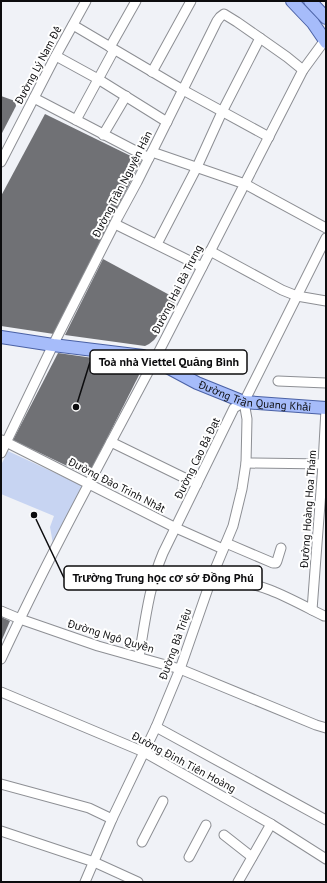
<svg xmlns="http://www.w3.org/2000/svg" width="327" height="883" font-family="'PT Sans',sans-serif">
	<style>
		.green { fill: #c7d4f2 }
		.building { fill: #707175 }
		.lines { fill: none; stroke-linecap: round; stroke-linejoin: round }
		.minor-casing { stroke: #8d8f94; stroke-width: 11 }
		.major-casing { stroke: #4a61a5; stroke-width: 14 }
		.minor { stroke: #fff; stroke-width: 9 }
		.major { stroke: #a6bcfa; stroke-width: 12 }
		.labels { text-anchor: middle; stroke-width: 4; stroke-linejoin: round; paint-order: stroke }
		.street-label { font-size: 11px; fill: #0c0c0e; stroke: #fff }
		.leader { fill: none; stroke: #0c0c0e; stroke-width: 1.5 }
		.callout-dot { fill: #0c0c0e; stroke: #fff; stroke-width: 1.5 }
		.callout { fill: #fff; stroke: #0c0c0e; stroke-width: 1.5 }
		.callout-label { font-size: 12px; text-anchor: middle; font-weight: bold; fill: #0c0c0e }
	</style>
	<rect width="100%" height="100%" fill="#f0f2f7"/>
	<polygon class="green" points="8,451 83,486 53,544 50,527 54,516 1,494 1,465"/>
	<g class="building">
		<polygon points="1,96 15,101 16,106 1,135"/>
		<polygon points="45,114 141,161 54,334 1,326 1,196"/>
		<polygon points="103,259 177,299 157,336 154,340 149,344 145,346 65,335"/>
		<polygon points="58,353 135,364 139,375 88,476 13,440"/>
		<polygon points="1,617 10,621 1,642"/>
	</g>
	<g class="lines">
		<defs>
			<g id="minor">
				<polyline points="73,25 183,90 269,137"/>
				<polyline points="110,47 136,1"/>
				<polyline points="56,56 98,79 167,122"/>
				<polyline points="152,72 191,1"/>
				<polyline points="34,98 149,158"/>
				<polyline points="76,120 114,50"/>
				<polyline points="103,135 126,96"/>
				<polyline points="152,152 245,184 326,228"/>
				<polyline points="1,162 54,59 86,1"/>
				<polyline points="115,224 202,267"/>
				<polyline points="157,244 197,167 222,112 260,38"/>
				<polyline points="210,251 282,290 297,296 326,301"/>
				<polyline points="278,381 326,383"/>
				<polyline points="2,440 176,528 223,549"/>
				<polyline points="111,442 197,484"/>
				<polyline points="1,453 53,345 118,217 137,182 217,21 220,17 224,14 237,22 260,38 287,57 303,70"/>
				<polyline points="246,463 326,464"/>
				<polyline points="226,543 273,563 276,563 277,561 281,548"/>
				<path d="M213,574c19,5 38,9 57,16 18,7 36,17 54,26h2"/>
				<polyline points="312,610 323,464 326,409"/>
				<polyline points="1,611 20,619 98,646 180,669 316,725 326,728"/>
				<path d="M139,657c6,-35 10,-71 24,-104l71,-145 10,-6 82,-164"/>
				<path d="M1,659c47,-101 100,-198 152,-296 51,-98 100,-196 150,-293l22,-30"/>
				<polyline points="1,692 144,752 271,824 326,859"/>
				<polyline points="156,727 326,820"/>
				<polyline points="1,784 89,808 112,819"/>
				<polyline points="1,831 94,862 138,882"/>
				<polyline points="224,835 252,857"/>
				<polyline points="142,842 163,801"/>
				<polyline points="189,857 206,825"/>
				<polyline points="85,882 112,819 156,727 180,669 213,574 233,526 242,489 246,463 247,419 244,402"/>
				<polyline points="238,882 271,824"/>
			</g>
			<g id="major">
				<polyline points="292,1 313,23 326,42"/>
				<polyline points="310,1 326,18"/>
				<path id="s1" d="M1,337l52,8 90,11 11,4 43,23 47,19 82,6"/>
			</g>
		</defs>
		<use href="#minor" class="minor-casing"/>
		<use href="#major" class="major-casing"/>
		<use href="#minor" class="minor"/>
		<use href="#major" class="major"/>
	</g>
	<g class="labels">
		<g class="street-label">
			<text transform="translate(38 65) rotate(-62)" y="4">Đường Lý Nam Đế</text>
			<text transform="translate(122 184) rotate(-63)" y="4">Đường Trần Nguyên Hãn</text>
			<text transform="translate(177 289) rotate(-63)" y="4">Đường Hai Bà Trưng</text>
			<text dy="4" stroke="none"><textPath href="#s1" startOffset="264">Đường Trần Quang Khải</textPath></text>
			<text transform="translate(197 458) rotate(-64)" y="4">Đường Cao Bá Đạt</text>
			<text transform="translate(117 485) rotate(27)" y="4">Đường Đào Trinh Nhất</text>
			<text transform="translate(308 509) rotate(-86)" y="4">Đường Hoàng Hoa Thám</text>
			<text transform="translate(111 636) rotate(17)" y="4">Đường Ngô Quyền</text>
			<text transform="translate(175 644) rotate(-70)" y="4">Đường Bà Triệu</text>
			<text transform="translate(184 762) rotate(28)" y="4">Đường Đinh Tiên Hoàng</text>
		</g>
	</g>
	<path class="leader" d="M76 407L90 362M34 515L64 578"/>
	<g class="callout-dot">
		<circle cx="76" cy="407" r="4"/>
		<circle cx="34" cy="515" r="4"/>
	</g>
	<g class="callout">
		<rect x="90" y="350" width="157" height="24" rx="4"/>
		<rect x="64" y="566" width="198" height="24" rx="4"/>
	</g>
	<g class="callout-label">
		<text x="169" y="366">Toà nhà Viettel Quảng Bình</text>
		<text x="163" y="582">Trường Trung học cơ sở Đồng Phú</text>
	</g>
	<rect width="327" height="883" fill="none" stroke="#0c0c0e" stroke-width="4"/>
</svg>
